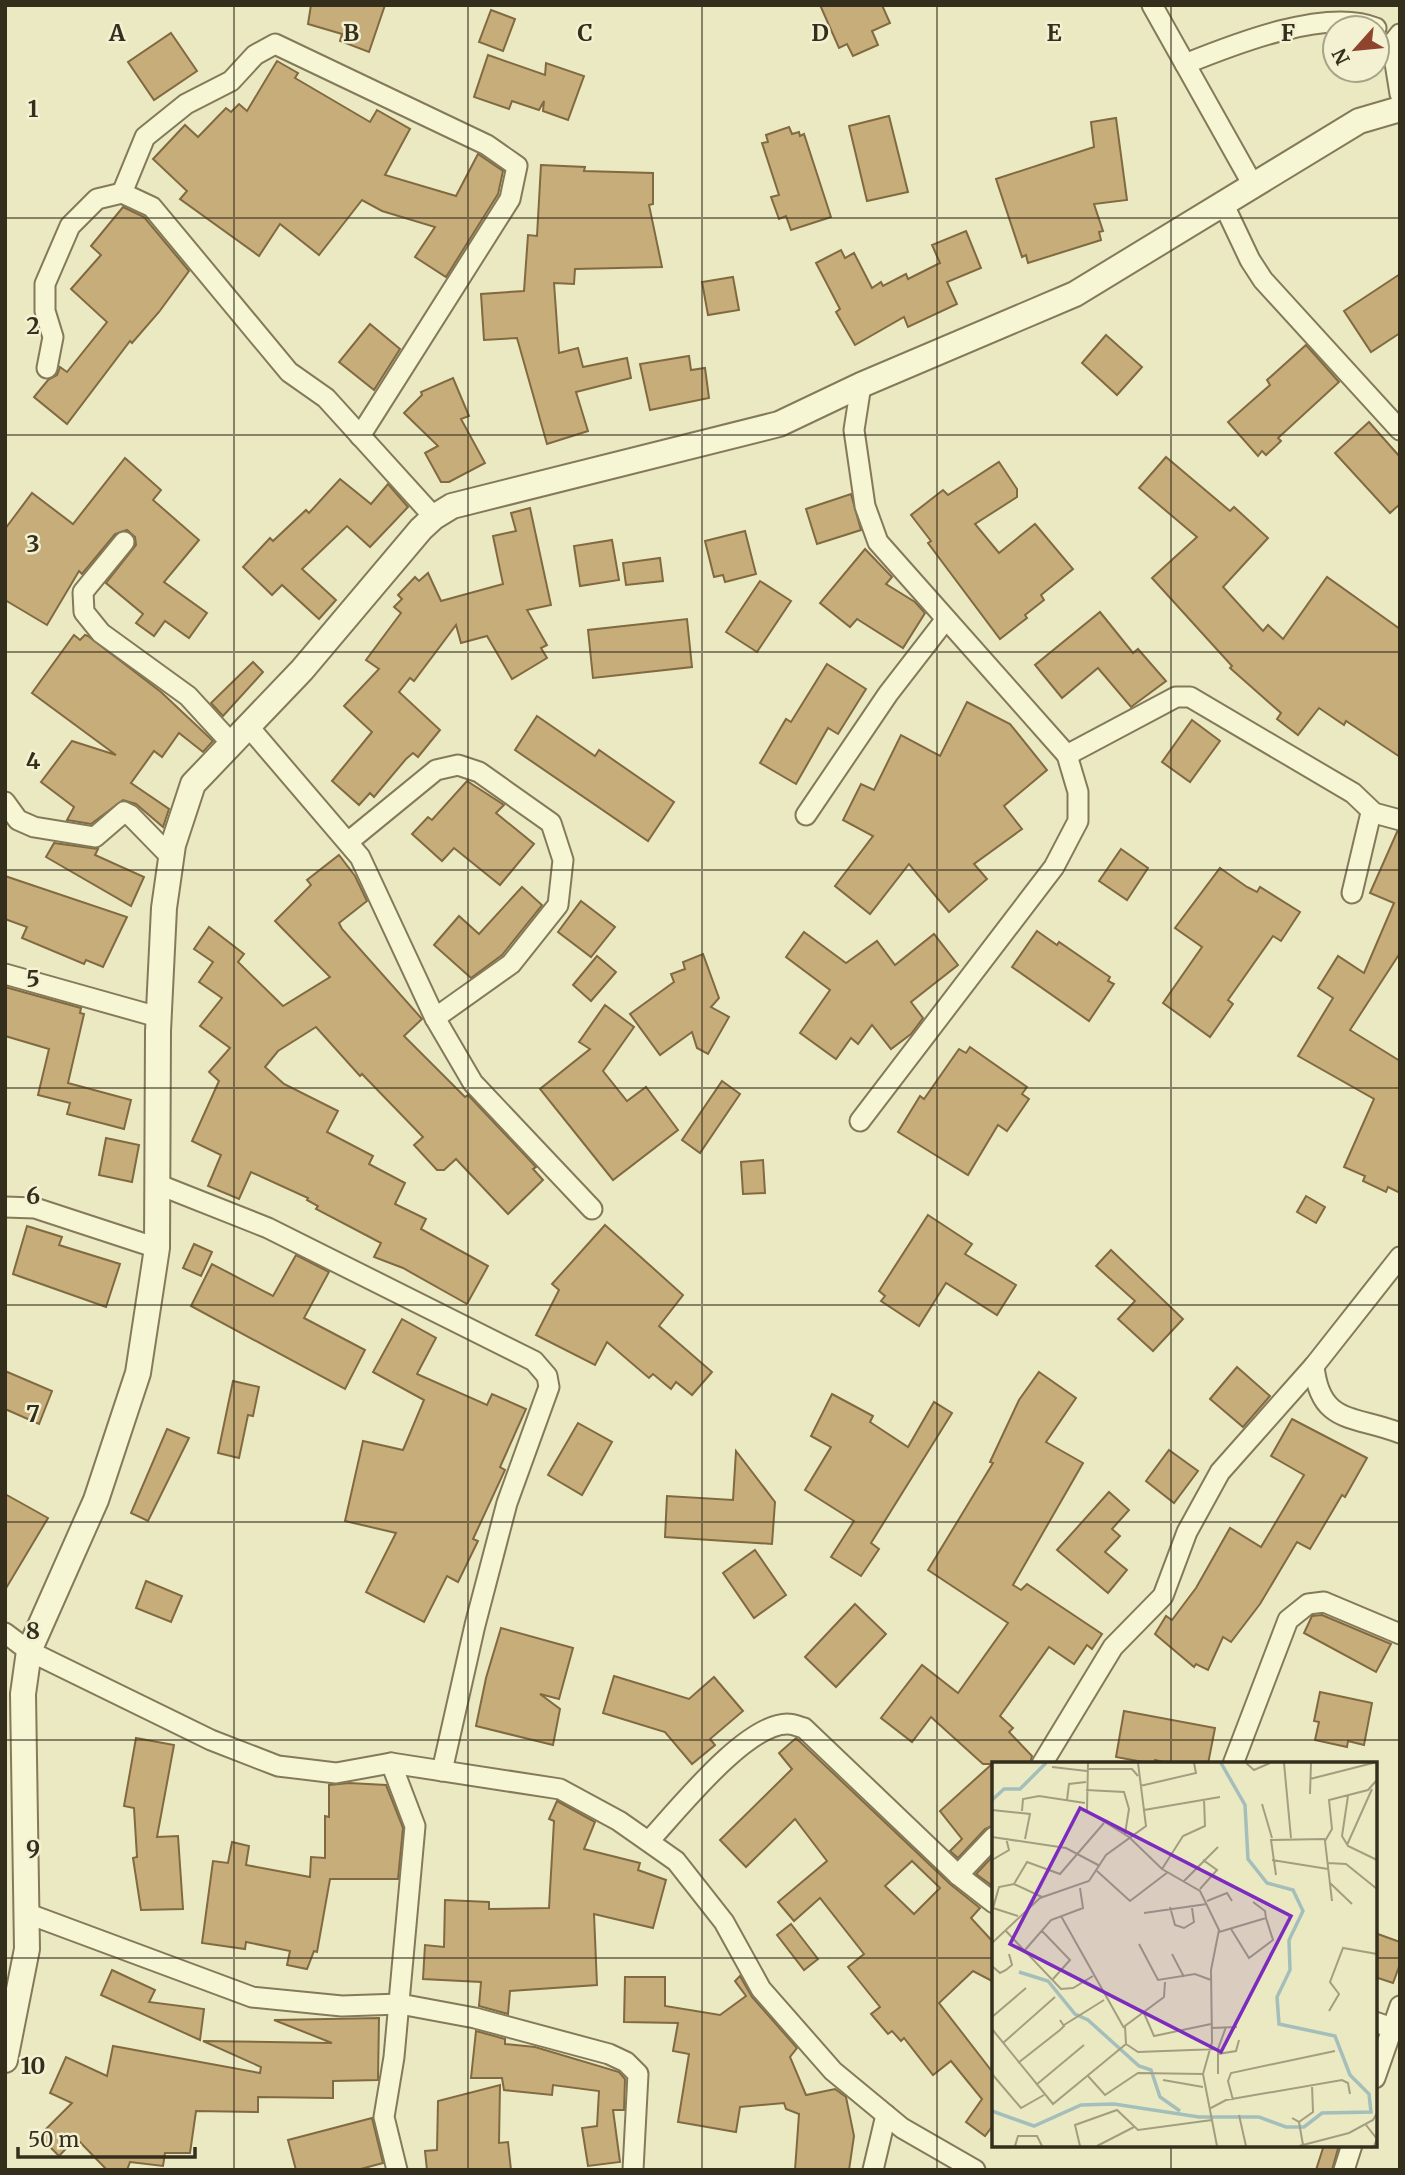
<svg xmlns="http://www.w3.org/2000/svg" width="1405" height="2175" font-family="Merriweather,serif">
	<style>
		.building { fill: #c7ad79; stroke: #816a41; stroke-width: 2; fill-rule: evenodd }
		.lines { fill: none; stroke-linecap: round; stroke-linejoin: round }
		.minor-casing { stroke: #847a5a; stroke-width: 23 }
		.tertiary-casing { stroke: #847a5a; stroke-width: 28 }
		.minor { stroke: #f6f5d4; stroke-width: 19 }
		.tertiary { stroke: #f6f5d4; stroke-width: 24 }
		.grid { fill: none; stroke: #342e1d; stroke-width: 2; stroke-opacity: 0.55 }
		.inset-river { fill: none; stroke: #a4bebc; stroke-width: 3.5 }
		.inset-road { fill: none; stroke: #a29e7f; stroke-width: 2 }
		.view { fill: #7b2cbf; fill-opacity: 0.15; stroke: #7b2cbf; stroke-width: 3.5 }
		.inset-edge { fill: none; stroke: #342e1d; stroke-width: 3.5 }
		.grid-label { font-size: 23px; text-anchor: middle; font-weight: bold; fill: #342e1d; stroke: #f3f1d1; stroke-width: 5; stroke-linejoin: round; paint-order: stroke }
	</style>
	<rect width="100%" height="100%" fill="#ebe9c1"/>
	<g class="building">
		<polygon points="311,5 385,5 369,52 340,41 342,34 308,24"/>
		<polygon points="820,5 882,5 890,23 872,31 878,45 853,56 847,44 839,48"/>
		<polygon points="491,10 515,19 503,51 479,42"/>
		<polygon points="171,33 197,71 154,100 128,62"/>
		<polygon points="488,55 545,75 546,63 584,76 568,120 543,111 544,101 539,110 512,101 509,109 474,97"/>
		<polygon points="277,61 298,73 295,78 370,122 377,110 410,129 385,175 456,196 478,154 503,171 498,194 446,277 415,257 435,227 382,211 362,200 319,255 280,224 259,256 180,199 187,191 153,159 185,125 198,137 226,108 231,112 239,104 247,111"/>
		<polygon points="889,116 908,192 867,201 849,126"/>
		<polygon points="1116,118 1127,200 1094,204 1103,231 1099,232 1101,240 1028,263 1026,255 1022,257 996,179 1094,147 1091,122"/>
		<polygon points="789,127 792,134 799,132 800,136 804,134 831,217 791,230 786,216 779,219 771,197 779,195 762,143 768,142 766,135"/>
		<polygon points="541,165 585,167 584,171 653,173 653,204 649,205 662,267 575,269 574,284 554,283 559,353 578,348 583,367 627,358 631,378 576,392 588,431 547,444 517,338 484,340 481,294 524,291 528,235 537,236"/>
		<polygon points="123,207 144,217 189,271 159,312 132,343 130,341 67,424 34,397 48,380 57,375 60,367 67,372 107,322 71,289 101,255 91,246"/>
		<polygon points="966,231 981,268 947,282 957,304 908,327 904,317 855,345 836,312 840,309 816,263 841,250 845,258 854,253 872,288 881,282 883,286 906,274 908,279 940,263 932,245"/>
		<polygon points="1400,274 1400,333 1371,352 1344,311"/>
		<polygon points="733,277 739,310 708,315 702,282"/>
		<polygon points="370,324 400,349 374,390 339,362"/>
		<polygon points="1106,335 1142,367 1117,395 1082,363"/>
		<polygon points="1306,345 1339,382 1278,438 1281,441 1266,455 1262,451 1258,456 1228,422 1270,385 1267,380"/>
		<polygon points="689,356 691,370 705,368 709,398 650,410 640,364"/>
		<polygon points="453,378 469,416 461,419 485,463 449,482 441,482 425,453 438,446 404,413 422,395 421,392"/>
		<polygon points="1369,422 1400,457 1400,504 1390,513 1335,453"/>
		<polygon points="1166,457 1230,511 1234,507 1268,538 1223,587 1263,631 1268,625 1283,639 1327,577 1400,629 1400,757 1346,721 1344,725 1319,708 1298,735 1277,719 1281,713 1230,668 1232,666 1152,578 1197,537 1139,488"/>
		<polygon points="125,458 161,490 153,500 199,540 164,582 207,613 189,638 165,621 154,636 136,623 143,614 106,583 136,545 135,537 127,530 115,534 82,574 79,571 47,625 5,600 5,529 32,493 73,524"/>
		<polygon points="999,462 1017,489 1017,497 975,524 999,553 1035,524 1073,569 1041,595 1044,600 1025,615 1027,618 1000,639 928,543 931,541 911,515 943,490 948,495"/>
		<polygon points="340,479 371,504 388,484 408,507 370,547 347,526 302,569 336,600 319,619 282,585 272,595 243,567 270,538 273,541 306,510 309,513"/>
		<polygon points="851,494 861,530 817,544 806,509"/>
		<polygon points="530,508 551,605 527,610 547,645 541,648 547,658 512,679 487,636 461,643 456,625 414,681 410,678 399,692 440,730 418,757 413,753 406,759 374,797 370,793 359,805 332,781 372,732 344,706 379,669 366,660 401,613 394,607 402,599 398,595 415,577 419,581 428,573 441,601 503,584 493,536 516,531 511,513"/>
		<polygon points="745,531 756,574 725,582 723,575 714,577 705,541"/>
		<polygon points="612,540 619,580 580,586 574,546"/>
		<polygon points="865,549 892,577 886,584 915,602 925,613 903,648 857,619 850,627 820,603"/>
		<polygon points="660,558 663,581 626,585 623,563"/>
		<polygon points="760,581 791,601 757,652 726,632"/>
		<polygon points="1100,612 1133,653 1138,649 1166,681 1131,707 1098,668 1062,698 1035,665"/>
		<polygon points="687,619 692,667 593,678 588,630"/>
		<polygon points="74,635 80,640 85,635 88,636 161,692 213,741 203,752 179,733 162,757 154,751 131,783 169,809 163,827 136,804 123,800 91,824 67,820 74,807 41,782 72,741 116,755 32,693"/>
		<polygon points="253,662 263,672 223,716 211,703"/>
		<polygon points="827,664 866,689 838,734 828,728 796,784 760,763 786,719 791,722"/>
		<polygon points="967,702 1010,724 1047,770 1004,806 1022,829 974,864 987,879 949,912 909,864 870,914 835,886 873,836 843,820 861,784 874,790 901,735 940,756"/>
		<polygon points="537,716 595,756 599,750 674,802 648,841 515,750"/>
		<polygon points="1192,720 1220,741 1190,782 1162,762"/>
		<polygon points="467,781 504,805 496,813 534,844 500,885 454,848 442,861 412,834 428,817 432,820"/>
		<polygon points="1397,832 1400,832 1400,953 1350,1030 1400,1061 1400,1193 1388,1187 1386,1192 1363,1181 1365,1176 1344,1167 1374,1099 1298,1056 1333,998 1318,988 1338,956 1364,973 1394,903 1370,893"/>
		<polygon points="54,843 98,849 95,855 144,877 131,906 46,857"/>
		<polygon points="1121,849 1148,868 1127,900 1099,881"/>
		<polygon points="339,855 355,876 367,901 339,923 342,929 422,1019 404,1036 465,1097 468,1095 536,1167 533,1169 543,1180 508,1214 456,1159 444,1170 437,1170 414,1145 423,1137 362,1074 360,1076 316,1027 278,1051 265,1067 284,1084 338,1111 327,1132 373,1156 369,1164 405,1183 395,1204 426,1219 421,1229 488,1266 467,1304 403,1268 374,1257 381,1243 316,1209 318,1206 307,1200 308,1198 251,1172 239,1199 208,1186 221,1155 192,1141 219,1081 209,1072 230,1048 200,1026 222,998 199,982 213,962 194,949 209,927 244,954 238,962 283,1006 330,977 275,921 311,885 307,880"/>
		<polygon points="1220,868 1247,887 1257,892 1260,887 1300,912 1281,941 1273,936 1228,1000 1233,1004 1210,1037 1163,1003 1202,947 1175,928"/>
		<polygon points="5,876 127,917 103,967 86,960 84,964 22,938 27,927 5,919"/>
		<polygon points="522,887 542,905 502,955 471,978 434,945 459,916 479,934"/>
		<polygon points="581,901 615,927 591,957 558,932"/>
		<polygon points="1037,931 1057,945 1059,942 1110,977 1108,981 1114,984 1089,1021 1012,967"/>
		<polygon points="804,932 846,963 877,941 895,965 934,934 958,965 911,1002 923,1018 911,1034 891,1049 872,1025 858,1044 851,1038 836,1059 800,1033 830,990 786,957"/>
		<polygon points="703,954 719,998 711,1007 729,1017 708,1054 697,1048 692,1032 660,1055 630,1014 674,982 671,974 685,969 683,962"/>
		<polygon points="597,956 616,972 591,1001 573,985"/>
		<polygon points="5,987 81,1008 80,1013 84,1014 68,1083 131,1100 124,1129 67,1114 70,1103 38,1095 49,1049 5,1036"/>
		<polygon points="605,1005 634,1027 603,1071 627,1101 646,1087 678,1130 613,1180 540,1089 590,1049 579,1042"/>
		<polygon points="970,1047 1027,1087 1022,1094 1029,1099 1007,1131 998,1125 968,1175 898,1132 920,1096 924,1099 959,1049 966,1053"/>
		<polygon points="722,1081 740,1094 700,1153 682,1140"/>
		<polygon points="106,1138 139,1145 132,1182 99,1175"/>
		<polygon points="763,1160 765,1193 743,1194 741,1162"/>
		<polygon points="1306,1196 1325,1207 1316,1223 1297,1212"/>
		<polygon points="928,1215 972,1244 965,1254 1016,1285 997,1315 946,1283 919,1326 881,1301 885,1296 879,1291"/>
		<polygon points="605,1225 683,1295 659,1326 712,1372 692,1395 676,1382 671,1389 653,1374 649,1378 607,1342 595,1365 536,1335 559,1290 552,1284"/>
		<polygon points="27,1226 62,1237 59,1245 120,1264 106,1307 13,1274"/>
		<polygon points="194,1244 212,1252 201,1276 183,1268"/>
		<polygon points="1111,1250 1183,1319 1153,1351 1118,1319 1135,1301 1096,1266"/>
		<polygon points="296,1255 329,1272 304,1318 365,1350 345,1389 191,1306 212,1264 273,1296"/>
		<polygon points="402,1319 436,1338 417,1374 487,1405 492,1394 526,1409 500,1467 505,1470 473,1539 478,1541 458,1582 447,1576 424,1622 366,1592 396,1533 345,1521 363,1441 403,1450 424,1400 373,1372"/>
		<polygon points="1237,1367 1270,1396 1243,1427 1210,1399"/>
		<polygon points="5,1371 52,1391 39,1424 5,1409"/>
		<polygon points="1039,1372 1076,1398 1046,1442 1083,1463 1013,1585 1021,1590 1027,1584 1102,1634 1092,1649 1087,1645 1074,1664 1049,1647 1000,1716 1013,1728 1009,1732 1032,1756 1030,1764 994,1764 994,1825 985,1829 958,1858 950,1851 962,1839 940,1811 992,1764 983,1764 931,1717 912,1742 881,1718 922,1665 958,1693 1008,1623 928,1570 993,1463 990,1462 1019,1400"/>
		<polygon points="233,1381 259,1387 253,1416 248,1415 239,1458 218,1453"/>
		<polygon points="832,1394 873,1416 870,1422 908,1447 934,1402 952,1413 871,1543 879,1549 861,1576 831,1557 854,1521 805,1490 831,1447 811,1436"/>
		<polygon points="1292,1419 1367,1458 1345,1497 1342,1495 1310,1549 1297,1542 1260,1604 1231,1642 1223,1637 1208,1670 1196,1664 1194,1667 1155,1634 1166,1616 1172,1620 1196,1588 1230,1528 1261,1547 1304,1475 1271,1456"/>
		<polygon points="578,1423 612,1442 582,1495 548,1475"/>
		<polygon points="167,1429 189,1438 148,1521 131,1513"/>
		<polygon points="1169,1450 1198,1471 1174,1503 1146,1481"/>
		<polygon points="736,1451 775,1502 772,1544 665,1537 667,1496 733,1500"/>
		<polygon points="1109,1492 1129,1510 1112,1529 1120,1536 1105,1552 1127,1570 1108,1593 1057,1550"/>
		<polygon points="5,1494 48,1518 5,1590"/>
		<polygon points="755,1550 786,1595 754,1618 723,1573"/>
		<polygon points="146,1581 182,1596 171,1622 136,1608"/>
		<polygon points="855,1604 886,1634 836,1687 805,1657"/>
		<polygon points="1322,1615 1391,1644 1376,1672 1304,1633 1312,1616"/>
		<polygon points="501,1628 573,1648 559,1699 540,1694 560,1709 553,1745 476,1726 486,1678"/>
		<polygon points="614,1676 689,1699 714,1677 743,1711 710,1739 715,1745 692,1764 665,1732 603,1713"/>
		<polygon points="1320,1692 1372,1703 1364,1745 1348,1741 1347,1747 1315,1740 1319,1722 1314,1721"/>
		<polygon points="1124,1711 1215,1728 1208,1764 1172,1764 1155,1760 1154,1764 1116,1757"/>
		<polygon points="136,1738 174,1745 157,1837 178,1836 183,1909 141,1910 133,1858 137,1857 134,1808 124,1806"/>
		<path d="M796,1738l154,146 30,24 -9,10 23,25v39l-21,-11 -34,32 55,71v50l-9,12 -19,-14 16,-23 -31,-38 -18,14 -29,-37 -3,3 -9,-10 -4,3 -17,-20 9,-7 -32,-40 16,-13 -44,-56 -26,23 -16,-19 49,-41 -32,-42 -49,48 -26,-27 72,-71 -13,-16zM912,1861l28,27 -26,26 -29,-28z"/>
		<polygon points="349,1783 386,1785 403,1828 398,1879 330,1879 317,1952 314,1951 307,1969 287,1965 290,1951 246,1942 245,1949 202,1943 213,1861 228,1863 232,1842 249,1846 246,1865 310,1877 311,1857 325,1858 325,1816 329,1817 329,1785"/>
		<polygon points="557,1801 595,1822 584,1849 640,1863 638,1870 666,1880 653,1928 594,1914 597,1985 510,1991 508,2014 479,2006 481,1982 423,1979 425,1945 444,1947 445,1900 489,1902 489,1909 549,1908 554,1821 549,1819"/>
		<polygon points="994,1855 994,1887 976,1874"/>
		<polygon points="791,1924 818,1959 804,1970 777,1935"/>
		<polygon points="1375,1933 1400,1942 1400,1964 1393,1983 1375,1977"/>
		<polygon points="112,1970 155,1990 149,2002 204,2009 200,2040 101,1995"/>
		<polygon points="740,1976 752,1997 797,2048 790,2057 806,2095 835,2089 846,2097 854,2136 849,2170 795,2170 799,2114 786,2109 784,2103 740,2107 736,2132 678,2122 689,2054 673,2051 678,2023 624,2022 625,1977 665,1977 665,2006 720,2015 746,1996 735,1981"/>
		<polygon points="379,2018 378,2080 333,2081 333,2098 258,2097 258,2112 196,2111 190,2153 165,2153 163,2166 130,2162 127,2170 107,2170 76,2138 59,2156 39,2136 72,2103 50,2093 66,2057 107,2076 113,2046 260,2073 261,2067 203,2041 332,2043 274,2020"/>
		<polygon points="476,2031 505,2039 505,2044 535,2047 619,2072 625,2079 624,2110 613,2110 620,2162 588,2166 582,2128 597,2126 599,2091 553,2085 552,2095 504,2090 502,2078 471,2078"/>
		<polygon points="500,2085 499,2143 508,2142 511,2170 427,2170 425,2151 437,2150 438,2101"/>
		<polygon points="372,2118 383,2163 357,2170 296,2170 288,2140"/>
		<polygon points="1324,2145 1339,2145 1332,2170 1316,2170"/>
	</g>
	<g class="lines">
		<defs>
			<g id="minor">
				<polyline points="1152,5 1253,185"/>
				<polyline points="1400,34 1392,44 1400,94"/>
				<path d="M1185,64c47,-19 142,-57 191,-36"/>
				<polyline points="122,193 145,137 186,104 231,81 255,55 275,44 487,145 517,166 510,199 360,436"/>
				<polyline points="1223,203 1250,260 1263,280 1400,430"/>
				<polyline points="47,368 53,337 45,311 45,284 70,226 97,199 122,193 152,207 289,372 326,398 434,517"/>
				<polyline points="124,542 83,592 84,612 101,633 188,696 232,744"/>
				<polyline points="248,726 360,857 435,1018 473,1083 592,1209"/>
				<polyline points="1067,755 1176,697 1190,697 1353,793 1374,813 1400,820"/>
				<polyline points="5,802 18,820 34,827 95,837 124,812 130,815 171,857"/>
				<polyline points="806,815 888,694 946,619"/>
				<polyline points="348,842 436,770 458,765 479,772 551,823 563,860 558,905 511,964 435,1018"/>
				<polyline points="1352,893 1370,817 1374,813"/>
				<polyline points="5,974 158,1017"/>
				<polyline points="860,1121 1054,867 1078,821 1078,792 1067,755 878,542 865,506 854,430 861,385"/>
				<polyline points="157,1184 268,1228 534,1361 547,1376 549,1387 507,1503 475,1625 442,1771"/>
				<polyline points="5,1207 35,1208 157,1248"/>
				<path d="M1314,1366c6,59 40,49 86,67"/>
				<polyline points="5,1633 29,1651 211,1740 278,1766 336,1773 391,1763 560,1789 619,1821 676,1861 724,1922 761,1989 833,2071 902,2128 975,2170"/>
				<polyline points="391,1763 415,1826 394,2057 384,2117 397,2170"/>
				<polyline points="1042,1764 1113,1647 1163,1596 1187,1532 1220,1472 1314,1366 1400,1257"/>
				<polyline points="1233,1764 1288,1620 1308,1604 1324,1602 1400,1634"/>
				<path d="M649,1841c28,-30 97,-118 139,-117 5,0 12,3 16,4l154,147 36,28"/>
				<polyline points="958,1875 994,1837"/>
				<polyline points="26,1913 252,1997 342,2006 400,2004 475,2018 609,2054 626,2062 638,2074 633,2170"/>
				<polyline points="1375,2022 1392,2028"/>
				<polyline points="1375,2078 1400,2006"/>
				<polyline points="873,2170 886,2115"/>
				<polyline points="1344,2170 1352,2145"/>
			</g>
			<polyline id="tertiary" points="5,2060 27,1949 23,1694 29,1651 96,1500 138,1373 157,1248 158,1031 164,908 173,845 193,784 302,670 421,529 434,517 452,506 779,424 861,385 1075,294 1359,121 1400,109"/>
		</defs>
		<use href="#minor" class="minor-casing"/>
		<use href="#tertiary" class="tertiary-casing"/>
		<use href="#minor" class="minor"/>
		<use href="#tertiary" class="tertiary"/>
	</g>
	<path class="grid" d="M234,5v2165M468,5v2165M702,5v2165M937,5v2165M1171,5v1759M5,218h1395M5,435h1395M5,652h1395M5,870h1395M5,1088h1395M5,1305h1395M5,1522h1395M5,1740h1395M5,1958h989M1375,1958h25M1171,2145v25"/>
	<g transform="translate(992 1762)">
		<rect width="385" height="385" fill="#ebe9c1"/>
		<path class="inset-river" d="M0,38l12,-11h16l26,-26M27,210l29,9 27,33 13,6 51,46 12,4 9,27 20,14M0,349l42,15 47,-21 33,-1 85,13h60l27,10h18l18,-14 49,-1 -2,-18 -19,-19 -15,-39 -56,-12 -2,-27 13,-27 -1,-30 14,-29 -10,-21 -26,-7 -19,-24 -3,-54 -24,-42"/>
		<path class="inset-road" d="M96,1l-1,48 42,26 33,32 38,22 19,39 -8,40 1,72 -9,32 14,72M254,1l8,7 16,-7M292,1l7,75M60,5l35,4M96,7h44l6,7M318,17l63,-16M148,24l56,-13 -2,-10M94,28l38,2 5,17 -4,25M318,32l1,-31M356,34l-6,40 6,10 29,14M75,38l2,-16 17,-2M270,42l10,34M0,48l38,4 -5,25M152,48l76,-13M30,49l1,-12 16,-3 46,7M0,75l74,11 34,18M355,83l25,-56M0,98l17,-10 -3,-12M280,98l56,9M336,101l18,1 31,25M170,107l21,-33 22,-10 -1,-27M105,109l33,30 38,-29M284,113l-5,-35 54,-1M192,119l34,-34M338,121l22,21M22,122l13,-22 33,12 44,-51M208,127l17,-19 -14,-10M215,139l20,-8 5,8M340,139l-7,-60 7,-12 -3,-29 39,-10 8,-9M178,145l5,18 9,3 10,-6 -2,-14M152,151l63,-9M26,154l-25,-8 6,-21 15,-3 28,13M69,154l63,112M239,167l18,29 24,-18 -7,-22M13,168l56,59 12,-1 20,-12M50,169l28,29 -17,19M227,170l47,-14 -1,-7 -12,-9M0,181l48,-45 49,-17 17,-26 40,-29 -8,-63M147,182l19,36 37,-6 16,6M33,188l26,-30 32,-12 -3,-20M180,192l12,23M0,204l8,7 6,-3 6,-5 -3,-11M173,220l-1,15 -39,29 1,18 12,8 80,-3M151,249l11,25 57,-12M337,249l10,-17 -9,-12 13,-34 34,6M0,255l34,-29M72,263l40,-25M219,266l26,-1M0,267l61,75 73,-60M11,281l52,-46M226,292l18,-3 3,-11M26,301l42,-33 4,-4 -4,-6M0,312l29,34 23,-13M226,312v-25l8,-22M96,314l17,19 33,-22 65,1M171,318l40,7M44,323l48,-40M241,338l-5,-19 3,-8 104,-22M217,347l17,-9 116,-20 6,3 2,11M247,353l7,31M300,356l7,4 4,23M307,360l14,-10 -1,-27M374,363l11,14 -3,7M23,384l3,-10h19l5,10M88,384l-5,-21 42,-15 21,20 74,-10M105,384l37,-19M307,384l50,-13 24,-13 4,-7"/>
		<path class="view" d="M88,46l211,108 -70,136 -211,-108z"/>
		<rect width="385" height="385" class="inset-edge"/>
	</g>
	<g class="grid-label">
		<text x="117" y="41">A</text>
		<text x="351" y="41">B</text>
		<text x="585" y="41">C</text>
		<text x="820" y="41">D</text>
		<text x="1054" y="41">E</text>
		<text x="1288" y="41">F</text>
		<text x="33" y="117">1</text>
		<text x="33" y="334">2</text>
		<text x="33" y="552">3</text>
		<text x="33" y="769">4</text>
		<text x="33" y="987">5</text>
		<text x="33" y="1204">6</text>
		<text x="33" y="1422">7</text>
		<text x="33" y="1639">8</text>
		<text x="33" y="1857">9</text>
		<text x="33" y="2074">10</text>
	</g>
	<rect width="1405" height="2175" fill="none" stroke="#342e1d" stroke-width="14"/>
	<g transform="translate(1356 49) rotate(243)"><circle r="33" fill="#f3f1d1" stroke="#a7a389" stroke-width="2"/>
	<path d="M0-5L12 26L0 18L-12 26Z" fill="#8f452d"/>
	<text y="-10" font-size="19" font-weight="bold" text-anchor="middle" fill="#342e1d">N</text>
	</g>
	<path d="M18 2147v10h177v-10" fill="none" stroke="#342e1d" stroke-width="3.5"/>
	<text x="28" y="2147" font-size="21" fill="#342e1d" stroke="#f3f1d1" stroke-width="5" paint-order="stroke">50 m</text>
</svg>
